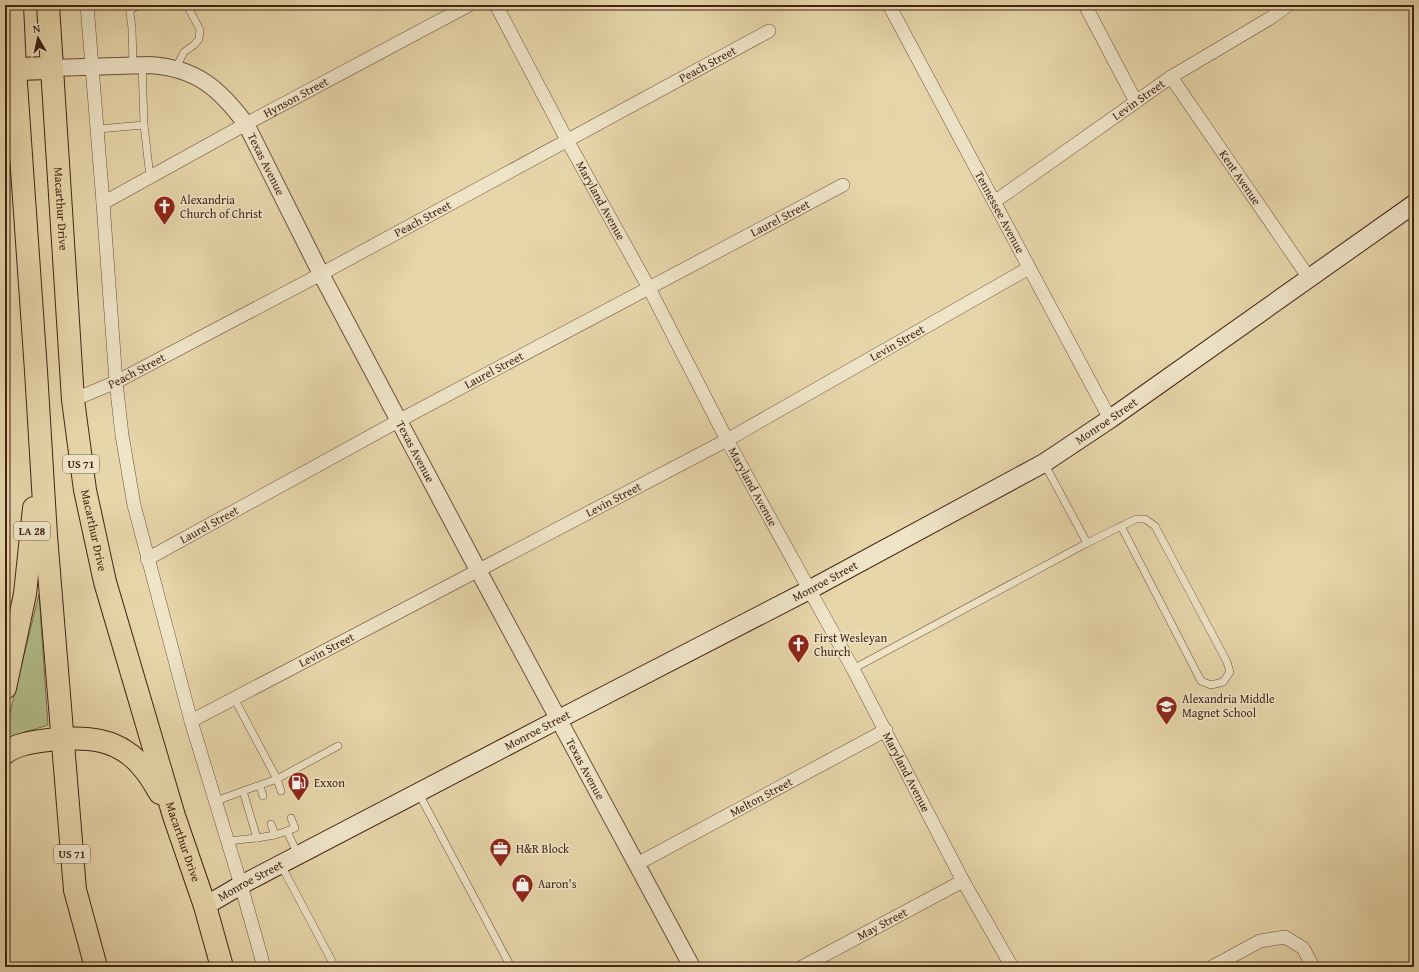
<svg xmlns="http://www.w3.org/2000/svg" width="1419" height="972" font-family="'Gentium Book Plus',serif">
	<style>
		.green { fill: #b2be8b; stroke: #7a7050 }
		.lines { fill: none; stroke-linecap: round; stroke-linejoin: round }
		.service-casing { stroke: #6c503a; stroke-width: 8 }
		.minor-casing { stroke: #6c503a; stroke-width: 14 }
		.tertiary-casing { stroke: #6c503a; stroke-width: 18 }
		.secondary-casing { stroke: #432315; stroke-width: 20 }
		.trunk-casing { stroke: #432315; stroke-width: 24 }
		.service { stroke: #efe4c8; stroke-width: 7 }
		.minor { stroke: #efe4c8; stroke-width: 13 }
		.tertiary { stroke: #efe4c8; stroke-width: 16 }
		.secondary { stroke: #efe4c8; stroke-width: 18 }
		.trunk { stroke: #e7d6aa; stroke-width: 22 }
		.labels { text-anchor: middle; stroke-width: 3; stroke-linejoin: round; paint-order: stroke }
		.shield { fill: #efe4c8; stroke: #775d4b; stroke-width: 1 }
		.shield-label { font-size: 11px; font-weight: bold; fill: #432315 }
		.street-label { font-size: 12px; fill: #432315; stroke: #efe4c8 }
		.poi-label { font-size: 12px; fill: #432315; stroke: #efe4c8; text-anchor: start }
	</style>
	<rect width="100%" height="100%" fill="#e7d6aa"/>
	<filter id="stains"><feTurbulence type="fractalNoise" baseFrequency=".005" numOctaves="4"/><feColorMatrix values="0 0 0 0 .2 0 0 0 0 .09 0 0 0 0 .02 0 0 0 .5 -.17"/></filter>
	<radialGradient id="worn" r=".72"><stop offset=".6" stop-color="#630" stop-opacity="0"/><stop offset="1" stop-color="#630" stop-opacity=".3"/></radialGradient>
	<polygon class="green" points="39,594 48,725 22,733 5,741 5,733"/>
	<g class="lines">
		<defs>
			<g id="service">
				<polyline points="129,5 132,28 133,65"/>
				<polyline points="130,10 139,5"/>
				<polyline points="176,68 184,52 194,45 199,39 200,30 187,5"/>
				<polyline points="144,125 150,177"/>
				<polyline points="98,129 144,125 142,65"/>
				<polyline points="1087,543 1136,519 1145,519 1155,526 1227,662 1230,672 1223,682 1211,685 1201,681 1121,526"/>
				<polyline points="853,669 1087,543 1044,463"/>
				<polyline points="234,698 277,779 281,791"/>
				<polyline points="260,786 263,796"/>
				<polyline points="418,792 511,967"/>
				<polyline points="216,801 243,791"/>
				<polyline points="271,824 275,835"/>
				<polyline points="287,831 295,828 291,818"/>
				<polyline points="228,841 257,838"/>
				<polyline points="298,855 287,831 275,835 257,838 243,791 277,779 338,746"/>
				<polyline points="281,865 335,967"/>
			</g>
			<g id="minor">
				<polyline points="87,5 103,203 116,382 122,435 134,505 191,721 241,885 264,967"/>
				<path id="s1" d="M496,5l71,135 82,148 78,152 126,229 110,212 49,86"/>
				<path id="s2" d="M889,5l221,414"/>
				<polyline points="1085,5 1136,102"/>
				<path id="s3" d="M1171,77l138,201"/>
				<path id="s4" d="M994,202l177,-125 101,-60 16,-12"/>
				<path id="s5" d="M103,203l143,-79 223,-119"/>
				<path id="s6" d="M73,400l43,-18 205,-108 448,-243"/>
				<path id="s7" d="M147,559l253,-139 443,-235"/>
				<path id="s8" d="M191,721l536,-281 302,-172"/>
				<path id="s9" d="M637,864l249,-134"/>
				<path id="s10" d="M802,967l161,-86"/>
				<polyline points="1212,967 1260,941 1285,937 1303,948 1313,967"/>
			</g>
			<g id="tertiary">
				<path id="s11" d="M51,68l99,-3c46,3 69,23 96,59l75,150 157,296 214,397"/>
			</g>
			<g id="secondary">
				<path id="s12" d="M205,906l36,-21 318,-166 250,-129 235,-127 66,-44 304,-215"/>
			</g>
			<g id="trunk">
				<polyline points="12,5 15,69 36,371 46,536 75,890 96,967"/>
				<path id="s13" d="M48,5l25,395 12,90 20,92 69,234 31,90 17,61"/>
				<polyline points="15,69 51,68"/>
				<polyline points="5,688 25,594 34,508"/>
				<path d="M5,753c11,-9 29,-11 43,-13 38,-4 72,-3 97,30 6,7 10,15 15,23"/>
			</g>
		</defs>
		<use href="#service" class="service-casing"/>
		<use href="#minor" class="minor-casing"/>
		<use href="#tertiary" class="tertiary-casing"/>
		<use href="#secondary" class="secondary-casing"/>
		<use href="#trunk" class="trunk-casing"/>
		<use href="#service" class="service"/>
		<use href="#minor" class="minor"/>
		<use href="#tertiary" class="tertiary"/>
		<use href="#secondary" class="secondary"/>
		<use href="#trunk" class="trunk"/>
	</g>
	<defs>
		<symbol id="church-pin" viewBox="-11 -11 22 30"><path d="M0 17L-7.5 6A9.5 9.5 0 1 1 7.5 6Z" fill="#8f2418" stroke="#efe4c8"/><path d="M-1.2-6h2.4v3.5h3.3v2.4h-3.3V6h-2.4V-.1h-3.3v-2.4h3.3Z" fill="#fff"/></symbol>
		<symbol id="school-pin" viewBox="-11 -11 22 30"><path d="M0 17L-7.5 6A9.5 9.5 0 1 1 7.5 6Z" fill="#8f2418" stroke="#efe4c8"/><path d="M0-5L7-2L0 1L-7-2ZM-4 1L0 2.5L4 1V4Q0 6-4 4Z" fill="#fff"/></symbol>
		<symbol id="fuel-pin" viewBox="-11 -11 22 30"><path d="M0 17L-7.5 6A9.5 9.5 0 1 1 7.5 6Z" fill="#8f2418" stroke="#efe4c8"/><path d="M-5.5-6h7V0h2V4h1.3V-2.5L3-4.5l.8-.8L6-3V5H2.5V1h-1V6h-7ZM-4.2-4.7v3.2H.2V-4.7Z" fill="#fff"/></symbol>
		<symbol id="office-pin" viewBox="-11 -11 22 30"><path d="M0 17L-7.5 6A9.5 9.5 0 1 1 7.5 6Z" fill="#8f2418" stroke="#efe4c8"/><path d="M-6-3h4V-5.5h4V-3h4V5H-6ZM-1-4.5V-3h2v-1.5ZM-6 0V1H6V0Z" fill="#fff"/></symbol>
		<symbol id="shop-pin" viewBox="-11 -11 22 30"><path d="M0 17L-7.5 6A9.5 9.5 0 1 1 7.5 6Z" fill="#8f2418" stroke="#efe4c8"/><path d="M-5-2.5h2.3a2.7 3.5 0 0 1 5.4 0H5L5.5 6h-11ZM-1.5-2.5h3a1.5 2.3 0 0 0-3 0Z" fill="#fff"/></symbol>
	</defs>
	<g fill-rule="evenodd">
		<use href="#church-pin" x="152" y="194" width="25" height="34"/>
		<use href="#church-pin" x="786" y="632" width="25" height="34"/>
		<use href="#school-pin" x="1154" y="694" width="25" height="34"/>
		<use href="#fuel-pin" x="286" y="770" width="25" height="34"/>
		<use href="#office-pin" x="488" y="836" width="25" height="34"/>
		<use href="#shop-pin" x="510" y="872" width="25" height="34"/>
	</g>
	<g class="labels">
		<g class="shield">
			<rect x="63" y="455" width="36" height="18" rx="3"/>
			<rect x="14" y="522" width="36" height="18" rx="3"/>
			<rect x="54" y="845" width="36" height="18" rx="3"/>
		</g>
		<g class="shield-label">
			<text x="81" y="468">US 71</text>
			<text x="32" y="535">LA 28</text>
			<text x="72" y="858">US 71</text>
		</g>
		<g class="street-label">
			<text dy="4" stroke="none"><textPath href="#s6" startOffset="718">Peach Street</textPath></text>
			<text dy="4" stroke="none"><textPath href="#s5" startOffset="220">Hynson Street</textPath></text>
			<text dy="4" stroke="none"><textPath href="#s4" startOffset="177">Levin Street</textPath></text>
			<text dy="4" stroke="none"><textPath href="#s11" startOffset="261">Texas Avenue</textPath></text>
			<text dy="4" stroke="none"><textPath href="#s3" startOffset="122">Kent Avenue</textPath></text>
			<text dy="4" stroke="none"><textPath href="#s1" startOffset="222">Maryland Avenue</textPath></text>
			<text dy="4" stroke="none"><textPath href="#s13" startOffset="204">Macarthur Drive</textPath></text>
			<text dy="4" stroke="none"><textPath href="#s2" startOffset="235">Tennessee Avenue</textPath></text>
			<text dy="4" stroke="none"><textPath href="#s7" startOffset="719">Laurel Street</textPath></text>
			<text dy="4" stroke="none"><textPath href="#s6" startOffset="394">Peach Street</textPath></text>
			<text dy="4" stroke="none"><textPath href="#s8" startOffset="801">Levin Street</textPath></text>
			<text dy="4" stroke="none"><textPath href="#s7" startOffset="395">Laurel Street</textPath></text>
			<text dy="4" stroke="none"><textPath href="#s6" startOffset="70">Peach Street</textPath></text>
			<text dy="4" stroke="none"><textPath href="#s12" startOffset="1024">Monroe Street</textPath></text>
			<text dy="4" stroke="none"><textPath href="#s11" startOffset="585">Texas Avenue</textPath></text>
			<text dy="4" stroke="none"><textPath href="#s1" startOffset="546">Maryland Avenue</textPath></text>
			<text dy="4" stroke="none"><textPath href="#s8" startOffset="477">Levin Street</textPath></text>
			<text dy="4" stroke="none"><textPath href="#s7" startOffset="71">Laurel Street</textPath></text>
			<text dy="4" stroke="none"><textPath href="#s13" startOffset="528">Macarthur Drive</textPath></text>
			<text dy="4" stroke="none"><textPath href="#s12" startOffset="700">Monroe Street</textPath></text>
			<text dy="4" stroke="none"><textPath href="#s8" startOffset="153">Levin Street</textPath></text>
			<text dy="4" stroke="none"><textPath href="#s12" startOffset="376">Monroe Street</textPath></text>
			<text dy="4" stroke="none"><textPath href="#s11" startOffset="945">Texas Avenue</textPath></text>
			<text dy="4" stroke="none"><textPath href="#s1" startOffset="870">Maryland Avenue</textPath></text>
			<text dy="4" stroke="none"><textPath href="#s9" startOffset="141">Melton Street</textPath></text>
			<text dy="4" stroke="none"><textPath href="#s13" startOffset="852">Macarthur Drive</textPath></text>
			<text dy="4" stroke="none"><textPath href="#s12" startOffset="52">Monroe Street</textPath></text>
			<text dy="4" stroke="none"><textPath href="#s10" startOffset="91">May Street</textPath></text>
		</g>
		<g class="poi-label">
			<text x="180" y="204">Alexandria<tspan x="180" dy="14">Church of Christ</tspan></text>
			<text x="814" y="642">First Wesleyan<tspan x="814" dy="14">Church</tspan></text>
			<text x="1182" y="703">Alexandria Middle<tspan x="1182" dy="14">Magnet School</tspan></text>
			<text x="314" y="787">Exxon</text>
			<text x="516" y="853">H&amp;R Block</text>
			<text x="538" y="888">Aaron's</text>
		</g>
	</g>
	<rect width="1419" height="972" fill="none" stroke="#e7d6aa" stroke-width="20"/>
	<rect x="6" y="6" width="1407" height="960" fill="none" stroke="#432315" stroke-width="2"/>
	<rect x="10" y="10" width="1399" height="952" fill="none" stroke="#432315"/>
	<g transform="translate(38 38) rotate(351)" stroke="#efe4c8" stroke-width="3" paint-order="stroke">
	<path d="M0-3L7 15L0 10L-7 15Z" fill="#432315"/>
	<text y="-6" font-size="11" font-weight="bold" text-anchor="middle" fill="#432315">N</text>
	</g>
	<rect width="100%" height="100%" filter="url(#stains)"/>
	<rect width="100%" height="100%" fill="url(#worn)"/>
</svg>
